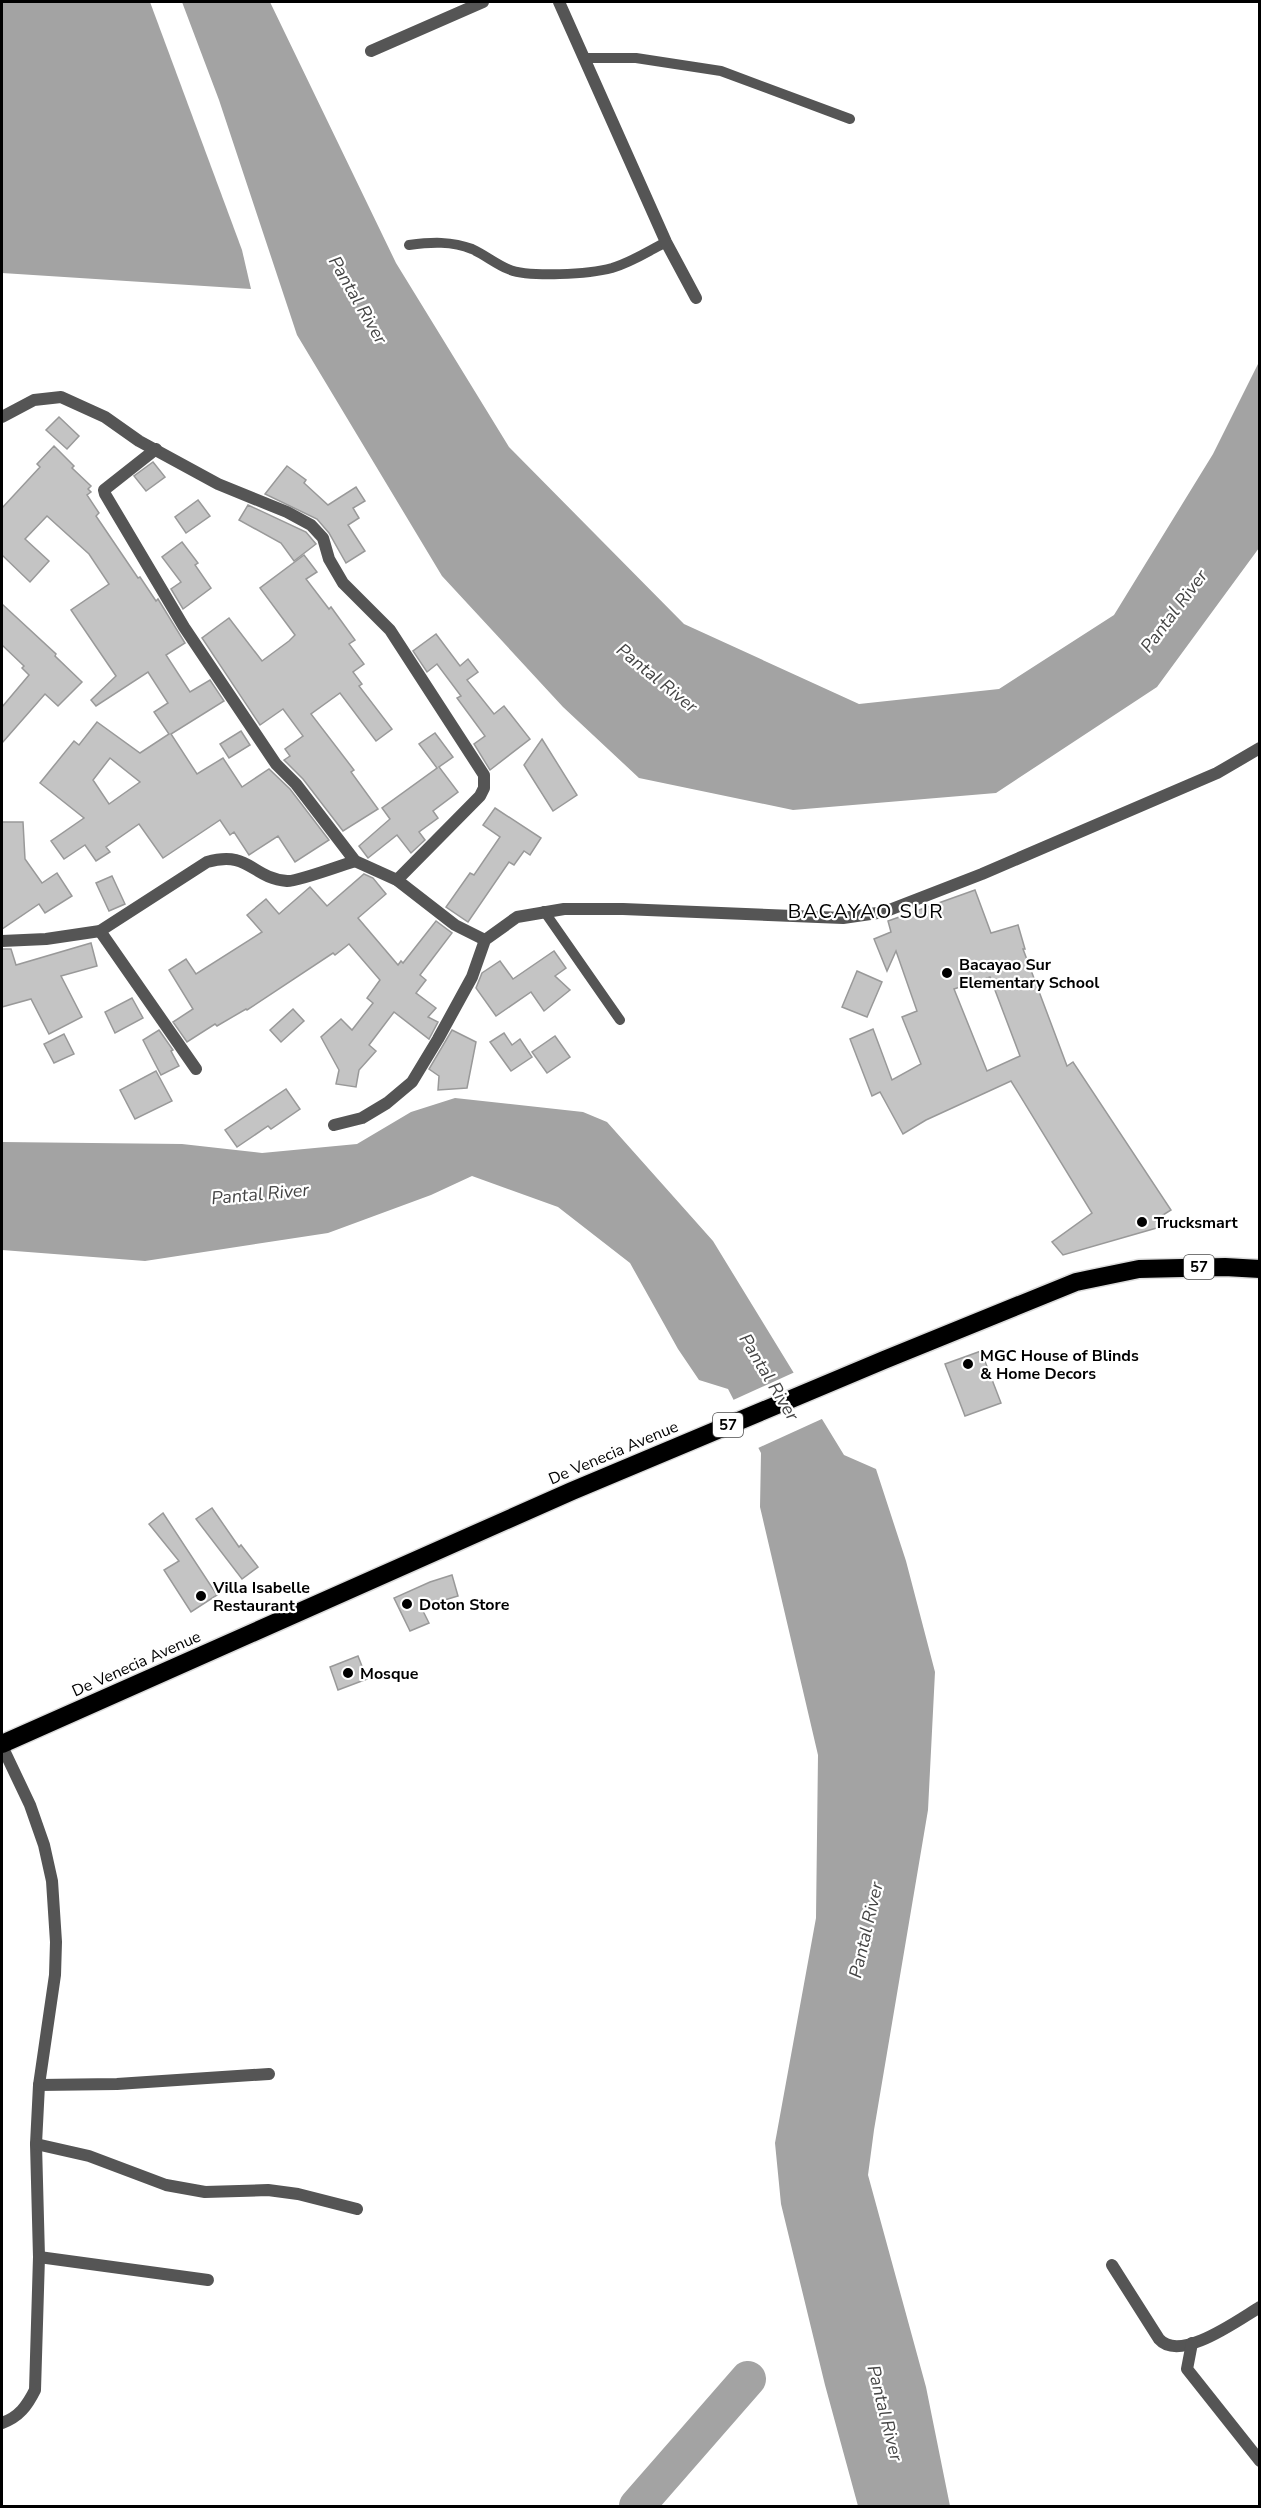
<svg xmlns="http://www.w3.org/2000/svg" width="1261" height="2508" font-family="'Nunito Sans',sans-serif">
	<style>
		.water { fill: #a3a3a3 }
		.pier { fill: #fff }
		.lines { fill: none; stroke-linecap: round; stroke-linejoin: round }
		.river { stroke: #a3a3a3; stroke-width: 36 }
		.building { fill: #c4c4c4; stroke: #999; stroke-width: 1.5; fill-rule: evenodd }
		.highway-casing { stroke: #dbdbdb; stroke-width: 21 }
		.lane { stroke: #555; stroke-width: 10 }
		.street { stroke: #555; stroke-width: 12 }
		.highway { stroke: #000; stroke-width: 18 }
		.poi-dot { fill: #000; stroke: #fff; stroke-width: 2 }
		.labels { text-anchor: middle; stroke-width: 4.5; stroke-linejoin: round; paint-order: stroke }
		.shield { fill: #fff; stroke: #4c4c4c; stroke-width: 1.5 }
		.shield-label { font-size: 15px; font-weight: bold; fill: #000 }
		.poi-label { font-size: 16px; font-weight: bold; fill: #000; stroke: #fff; text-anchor: start }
		.street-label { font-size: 16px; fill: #000; stroke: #fff }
		.water-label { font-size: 18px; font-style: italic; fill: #444; stroke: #fff }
		.quarter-label { font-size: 20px; letter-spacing: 1.5px; fill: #000; stroke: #fff }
	</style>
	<rect width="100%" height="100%" fill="#fff"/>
	<g class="water">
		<polygon points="2,2 150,2 242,250 251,289 2,273"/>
		<polygon points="182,2 270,2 396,263 509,447 684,624 859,704 999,689 1114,615 1213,454 1259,362 1259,548 1157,687 996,793 793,810 639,778 563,707 442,576 297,335 219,100"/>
		<polygon points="455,1098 583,1112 607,1122 713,1241 844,1455 876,1469 906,1561 935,1672 928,1810 874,2130 868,2175 926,2387 950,2506 858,2506 825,2385 781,2204 775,2143 816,1918 818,1755 760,1507 761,1453 728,1389 699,1380 678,1349 630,1263 558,1207 472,1176 431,1195 328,1233 145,1261 2,1250 2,1142 182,1144 262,1153 357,1144 411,1112"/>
	</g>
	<polygon class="pier" points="795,1372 824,1418 756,1449 731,1401"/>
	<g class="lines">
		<polyline class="river" points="637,2506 748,2379"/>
	</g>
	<g class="building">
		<polygon points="59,417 79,436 67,449 46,430"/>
		<path d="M54,446l20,20 -2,2 19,18 -3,3 3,3 -4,3 12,18 -3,3 42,62 2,-1 16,24 2,-2 27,44 -19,12 24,37 20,-12 14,21 -53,33 26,40 26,-16 19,29 27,-18 21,20 39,51 -34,22 -17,-26 -29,19 -15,-23 -4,3 -10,-15 -57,38 -24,-34 -33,23 4,5 -14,9 -11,-16 -21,14 -13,-18 33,-23 -44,-35 34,-42 5,4 18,-23 43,31 29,-19 -15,-22 14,-9 -20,-31 -52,34 -5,-6 25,-24 -45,-66 38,-26 -20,-30 -42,-38 -22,23 24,22 -19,21 -28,-27v-47l38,-41 -3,-3zM110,758l30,24 -31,22 -16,-24z"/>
		<polygon points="153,462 165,477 146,491 134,476"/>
		<polygon points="287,466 306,480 304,483 328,505 356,487 365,501 353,508 359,518 348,525 365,551 346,563 329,533 317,519 265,494"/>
		<polygon points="198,500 210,516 186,533 175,517"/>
		<polygon points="248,505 306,532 316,544 294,561 281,543 239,520"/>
		<polygon points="182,542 198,563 195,565 211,588 183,609 171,589 181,582 162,557"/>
		<polygon points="304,555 317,572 306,579 329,609 331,607 355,640 349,644 364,664 353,672 362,684 359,686 392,729 376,741 340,693 311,714 354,770 351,772 378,809 343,831 303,779 284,760 290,756 285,749 303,736 283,709 260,725 202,638 229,618 262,661 289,641 295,635 260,588"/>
		<polygon points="2,604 56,654 55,656 82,682 58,706 45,694 2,743 2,707 29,675 22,668 24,666 2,645"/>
		<polygon points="436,634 460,666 468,659 478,672 467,680 494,714 504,706 530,739 490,770 474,744 485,736 457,698 461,696 437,664 427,672 413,651"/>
		<polygon points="241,731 250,745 229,758 220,744"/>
		<polygon points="435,733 453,757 439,767 458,792 433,811 438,818 419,832 425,840 411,853 397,835 368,858 359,846 390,819 382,808 437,768 419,744"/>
		<polygon points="542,739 577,795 553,811 524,765"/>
		<polygon points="495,808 541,838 530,855 524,851 514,865 509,862 468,922 446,907 470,873 474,875 500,837 483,825"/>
		<polygon points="2,822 23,822 25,859 42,883 57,873 72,896 45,913 39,904 2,929"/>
		<polygon points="364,874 373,878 386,894 358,918 398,965 401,961 403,963 436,921 452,933 420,975 426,980 416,993 436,1008 428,1017 438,1022 429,1039 394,1012 369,1045 376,1051 359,1070 356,1087 336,1084 339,1070 321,1037 341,1019 352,1030 373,1003 367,998 380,980 349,944 335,955 333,953 247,1010 246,1009 217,1026 215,1024 187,1042 173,1022 193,1009 169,970 186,959 196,974 262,932 247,915 266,899 279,914 310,887 327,906"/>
		<polygon points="112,876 125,904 109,911 96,883"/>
		<path d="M975,890l16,43 27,-8 7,24h-2l44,117 6,-4 98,148 -16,10 5,7 -97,28 -11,-13 40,-29 -81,-132 -85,39 -23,14 -23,-42 -8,4 -22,-57 23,-10 19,51 29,-16 -19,-47 15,-6 -21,-60 -9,20 -13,-32 17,-7 -3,-11zM990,977l30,79 -33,15 -33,-82z"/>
		<polygon points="91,943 97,966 61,976 82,1017 49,1034 31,999 2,1007 2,949 11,949 16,965"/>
		<polygon points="554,951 566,968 555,976 570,990 544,1011 531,992 496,1016 476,988 482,973 500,961 513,979"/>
		<polygon points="857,971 882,982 867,1017 842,1007"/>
		<polygon points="132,998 143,1018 115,1033 105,1012"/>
		<polygon points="293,1009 304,1021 281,1042 270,1030"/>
		<polygon points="159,1030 173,1050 171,1051 179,1066 161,1075 143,1040"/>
		<polygon points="452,1030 476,1042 467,1088 438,1090 439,1076 429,1069"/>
		<polygon points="504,1033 512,1045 520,1039 532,1057 511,1071 490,1042"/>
		<polygon points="64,1034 74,1054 54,1063 44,1044"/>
		<polygon points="555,1036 570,1057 547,1073 532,1052"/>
		<polygon points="156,1071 172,1101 135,1119 120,1090"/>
		<polygon points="286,1089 300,1109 271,1129 268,1126 237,1147 225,1130"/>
		<polygon points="981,1351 1001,1403 965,1416 945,1364"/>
		<polygon points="212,1508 239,1547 241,1545 258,1567 242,1579 196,1519"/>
		<polygon points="163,1513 217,1595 191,1612 164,1570 179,1561 149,1524"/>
		<polygon points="452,1575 458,1596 421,1607 429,1623 410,1631 394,1598 430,1582"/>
		<polygon points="358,1656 367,1679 338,1690 330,1667"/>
	</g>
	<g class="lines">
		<defs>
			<polyline id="highway" points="2,1744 572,1491 884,1360 1076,1282 1139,1269 1225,1267 1260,1269"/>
		</defs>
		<use href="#highway" class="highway-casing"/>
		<g class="lane">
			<polyline points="584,58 636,58 721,71 850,119"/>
			<path d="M409,245c22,-3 43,-4 63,4 13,6 24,15 36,20 21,9 82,5 104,-1 20,-6 37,-17 54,-26"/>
			<polyline points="544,911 620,1020"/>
		</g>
		<g class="street">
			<polyline points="559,2 666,242 696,298"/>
			<polyline points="371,51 483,2"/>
			<polyline points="2,417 34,400 61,397 105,417 139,441 218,484 287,512 311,525 323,538 329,559 343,583 390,630 484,775 484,788 480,796 397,880"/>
			<polyline points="156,449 104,490 105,494 184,627 276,764 296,784 355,861 397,880 455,925 485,940"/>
			<polyline points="100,931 196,1069"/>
			<path d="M2,941l44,-2 54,-8 107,-69c43,-12 44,16 80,19 9,1 55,-16 68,-20"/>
			<polyline points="334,1125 362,1118 387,1103 412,1082 438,1039 472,977 485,940 517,917 564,909 623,909 843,918 884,912 982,874 1217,773 1260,748"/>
			<path d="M2,1746l28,59 14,40 8,36 4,61 -1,33 -16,110 -3,59 3,113 -4,133c-8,16 -16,27 -33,33"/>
			<polyline points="39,2085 117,2084 269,2074"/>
			<polyline points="36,2144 89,2156 166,2185 205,2192 268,2190 298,2194 357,2209"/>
			<polyline points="39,2257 208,2280"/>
			<path d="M1112,2265l47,74c21,24 79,-19 101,-32"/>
			<polyline points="1192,2343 1187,2369 1260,2461"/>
		</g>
		<use href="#highway" class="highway"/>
	</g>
	<g class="poi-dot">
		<circle cx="947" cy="973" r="6"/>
		<circle cx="1142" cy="1222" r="6"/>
		<circle cx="968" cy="1364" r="6"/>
		<circle cx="201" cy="1596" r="6"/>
		<circle cx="407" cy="1604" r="6"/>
		<circle cx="348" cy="1673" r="6"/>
	</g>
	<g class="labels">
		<g class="shield">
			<rect x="1184" y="1255" width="30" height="24" rx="4.5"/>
			<rect x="713" y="1413" width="30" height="24" rx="4.5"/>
		</g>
		<g class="shield-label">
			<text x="1199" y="1272">57</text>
			<text x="728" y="1430">57</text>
		</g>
		<g class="poi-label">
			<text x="959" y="970">Bacayao Sur<tspan x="959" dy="18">Elementary School</tspan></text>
			<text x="1154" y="1228">Trucksmart</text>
			<text x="980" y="1361">MGC House of Blinds<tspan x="980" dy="18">&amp; Home Decors</tspan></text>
			<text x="213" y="1593">Villa Isabelle<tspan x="213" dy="18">Restaurant</tspan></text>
			<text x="419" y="1610">Doton Store</text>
			<text x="360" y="1679">Mosque</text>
		</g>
		<g class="street-label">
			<text transform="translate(613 1452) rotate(-23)" y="6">De Venecia Avenue</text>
			<text transform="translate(136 1663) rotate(-24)" y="6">De Venecia Avenue</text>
		</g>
		<g class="water-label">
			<text transform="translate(358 300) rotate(60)" y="6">Pantal River</text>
			<text transform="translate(1174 611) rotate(-53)" y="6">Pantal River</text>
			<text transform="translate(657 678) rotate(39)" y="6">Pantal River</text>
			<text transform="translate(260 1194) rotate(-5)" y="6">Pantal River</text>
			<text transform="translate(769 1377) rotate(59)" y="6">Pantal River</text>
			<text transform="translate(866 1930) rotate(-77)" y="6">Pantal River</text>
			<text transform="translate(885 2413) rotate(76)" y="6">Pantal River</text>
		</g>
		<g class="quarter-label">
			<text x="866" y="918">BACAYAO SUR</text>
		</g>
	</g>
	<rect width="1261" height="2508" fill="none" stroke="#000000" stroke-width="6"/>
</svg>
